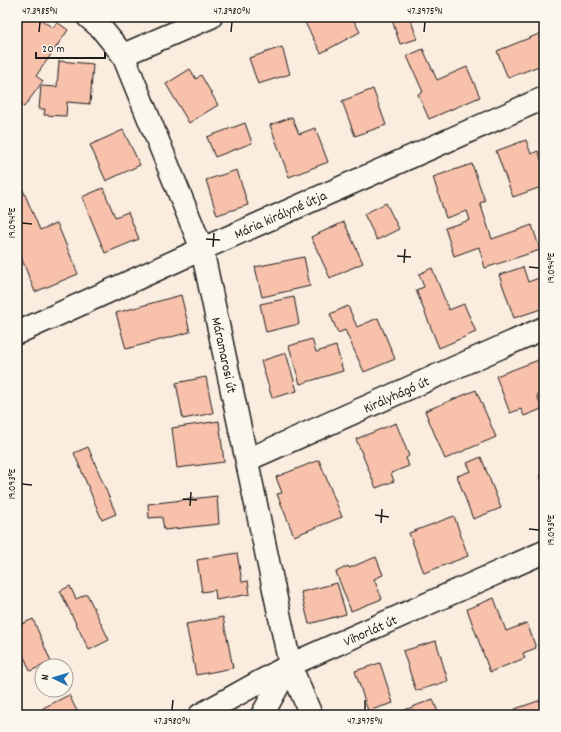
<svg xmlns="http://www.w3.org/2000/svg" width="561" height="732" font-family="Dekko,sans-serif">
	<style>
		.building { fill: #f8c1ab; stroke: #1c1c1c }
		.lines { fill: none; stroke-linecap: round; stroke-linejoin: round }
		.minor-casing { stroke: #1c1c1c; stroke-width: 25 }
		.minor { stroke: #fbf7ec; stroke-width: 22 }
		.ticks { fill: none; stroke: #1c1c1c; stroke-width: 1.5 }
		.labels { text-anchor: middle; stroke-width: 3; stroke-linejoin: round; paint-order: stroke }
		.street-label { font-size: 14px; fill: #1c1c1c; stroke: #fbf7ec }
		.neatline { fill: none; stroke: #1c1c1c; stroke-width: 1.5 }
		.ticks-label { font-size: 10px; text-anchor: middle; fill: #1c1c1c }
	</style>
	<rect width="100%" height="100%" fill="#faecdf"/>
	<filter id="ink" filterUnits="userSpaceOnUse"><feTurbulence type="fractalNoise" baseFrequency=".025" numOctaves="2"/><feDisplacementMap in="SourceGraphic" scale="8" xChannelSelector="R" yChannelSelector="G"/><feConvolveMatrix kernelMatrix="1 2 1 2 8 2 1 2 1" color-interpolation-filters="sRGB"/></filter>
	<g filter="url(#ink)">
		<g class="building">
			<polygon points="17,17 37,17 53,28 57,22 68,30 36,76 43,81 24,107 17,102"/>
			<polygon points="302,17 352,17 360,32 321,53"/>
			<polygon points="391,17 410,17 417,39 400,44"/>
			<polygon points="544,32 544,64 508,78 497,51"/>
			<polygon points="282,47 290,74 258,84 249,58"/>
			<polygon points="423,49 437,80 467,67 480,97 429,119 418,94 423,92 407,56"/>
			<polygon points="59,61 93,64 90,104 67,102 66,116 44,115 45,109 39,109 41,86 57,87"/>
			<polygon points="190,69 196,79 201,75 218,105 189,123 166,84"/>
			<polygon points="373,89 386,125 355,136 342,101"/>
			<polygon points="292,117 299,134 315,128 328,162 289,177 270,125"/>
			<polygon points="245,123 252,143 215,157 207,137"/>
			<polygon points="123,130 140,165 106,181 90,145"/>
			<polygon points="526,140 531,154 538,151 544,167 544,186 513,197 496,151"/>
			<polygon points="472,164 485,201 480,203 492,239 532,225 540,250 485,268 479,247 454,256 445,228 470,220 467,211 446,218 433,177"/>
			<polygon points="237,170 248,205 217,215 206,180"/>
			<polygon points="103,188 115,217 128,212 139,239 105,253 82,197"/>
			<polygon points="23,190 40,230 57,223 78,274 35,292 17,247 17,192"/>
			<polygon points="386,203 399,229 377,240 364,214"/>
			<polygon points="344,222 363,263 330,278 311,237"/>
			<polygon points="304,257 310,286 262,297 255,267"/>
			<polygon points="523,267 528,282 544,276 544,308 514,318 499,275"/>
			<polygon points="432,268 449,310 464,304 476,332 439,348 416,290 424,287 419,274"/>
			<polygon points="181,295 190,332 126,349 116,313"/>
			<polygon points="294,297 299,324 266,332 260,304"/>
			<polygon points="348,306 357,327 378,318 395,359 364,372 345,330 338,333 330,314"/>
			<polygon points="312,339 316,352 336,346 343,371 300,384 289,346"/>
			<polygon points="286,353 297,391 272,398 261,361"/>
			<polygon points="544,358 544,393 537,396 542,409 524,416 521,409 510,413 496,376"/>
			<polygon points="206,377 213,413 183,419 176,383"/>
			<polygon points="476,390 496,437 445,459 425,411"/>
			<polygon points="219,421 224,462 177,468 172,428"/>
			<polygon points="396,423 409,456 406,458 409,466 391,473 394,481 376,488 356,439"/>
			<polygon points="88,447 116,514 102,520 74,453"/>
			<polygon points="481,457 501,508 473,519 457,476 471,471 467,463"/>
			<polygon points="319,460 342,517 294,536 277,494 282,493 276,477"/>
			<polygon points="544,473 544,487 540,475"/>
			<polygon points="217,496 219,524 164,530 162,517 149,518 148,504"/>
			<polygon points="454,516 468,556 424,573 409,533"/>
			<polygon points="237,553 242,582 248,581 250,594 216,600 215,590 202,592 197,560"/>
			<polygon points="376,557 383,575 374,579 382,599 351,611 336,572 348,566 349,568"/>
			<polygon points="337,583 346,614 309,624 301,592"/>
			<polygon points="70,586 76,599 87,594 109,640 89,650 60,591"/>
			<polygon points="494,598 506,631 527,623 536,648 523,653 525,658 490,672 467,609"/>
			<polygon points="223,617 233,668 196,675 186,624"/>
			<polygon points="33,619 51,662 30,671 17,640 17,626"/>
			<polygon points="436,641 448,681 416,691 403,651"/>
			<polygon points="380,663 393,703 368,711 355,671"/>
			<polygon points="69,695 79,715 46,715 43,708"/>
			<polygon points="433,699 439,715 392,715"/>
			<polygon points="544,699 544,715 517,715 515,709"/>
		</g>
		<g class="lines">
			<defs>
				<g id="minor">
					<polyline points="88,17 101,28 123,55 202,249 290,665 311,715"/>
					<polyline points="123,55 211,17"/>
					<polyline points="17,333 202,249 544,98"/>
					<polyline points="247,460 544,328"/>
					<polyline points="200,715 290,665 544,552"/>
					<polyline points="262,715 290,665"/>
				</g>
			</defs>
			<use href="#minor" class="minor-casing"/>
			<use href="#minor" class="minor"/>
		</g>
	</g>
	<path class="ticks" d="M39,32l1,-10M231,32l1,-10M424,32l1,-10M22,223l10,1M206,239l14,1M213,247l1,-14M397,256l14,1M404,263l1,-14M529,267l10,1M22,484l10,1M183,499l14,1M190,506l1,-14M375,515l14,2M381,523l1,-14M529,529l10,1M172,710l1,-10M365,710v-10"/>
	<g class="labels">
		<g class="street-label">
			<text transform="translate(280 214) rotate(-24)" y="5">Mária királyné útja</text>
			<text transform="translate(225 355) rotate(78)" y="5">Máramarosi út</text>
			<text transform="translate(396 394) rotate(-24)" y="5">Királyhágó út</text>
			<text transform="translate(370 630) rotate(-24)" y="5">Vihorlát út</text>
		</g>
	</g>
	<rect width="561" height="732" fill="none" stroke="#fbf7ec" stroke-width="44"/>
	<g transform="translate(54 678) rotate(275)"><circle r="19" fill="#fbf7ec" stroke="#a29f99"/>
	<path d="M0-3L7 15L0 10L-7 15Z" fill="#1f6fb2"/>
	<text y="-6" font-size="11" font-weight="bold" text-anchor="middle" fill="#1c1c1c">N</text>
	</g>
	<path d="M36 52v6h69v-6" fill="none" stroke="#1c1c1c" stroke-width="2"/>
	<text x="42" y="52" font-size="12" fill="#1c1c1c" stroke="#fbf7ec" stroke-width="3" paint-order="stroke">20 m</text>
	<rect x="22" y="22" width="517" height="688" class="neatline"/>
	<g class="ticks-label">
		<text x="40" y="14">47.3985°N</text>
		<text x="232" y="14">47.3980°N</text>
		<text x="425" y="14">47.3975°N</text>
		<text transform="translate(11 223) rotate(-90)" y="4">19.094°E</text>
		<text transform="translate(550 268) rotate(-90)" y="4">19.094°E</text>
		<text transform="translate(11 484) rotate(-90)" y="4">19.093°E</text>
		<text transform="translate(550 530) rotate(-90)" y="4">19.093°E</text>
		<text x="172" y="724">47.3980°N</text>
		<text x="365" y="724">47.3975°N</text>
	</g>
</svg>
